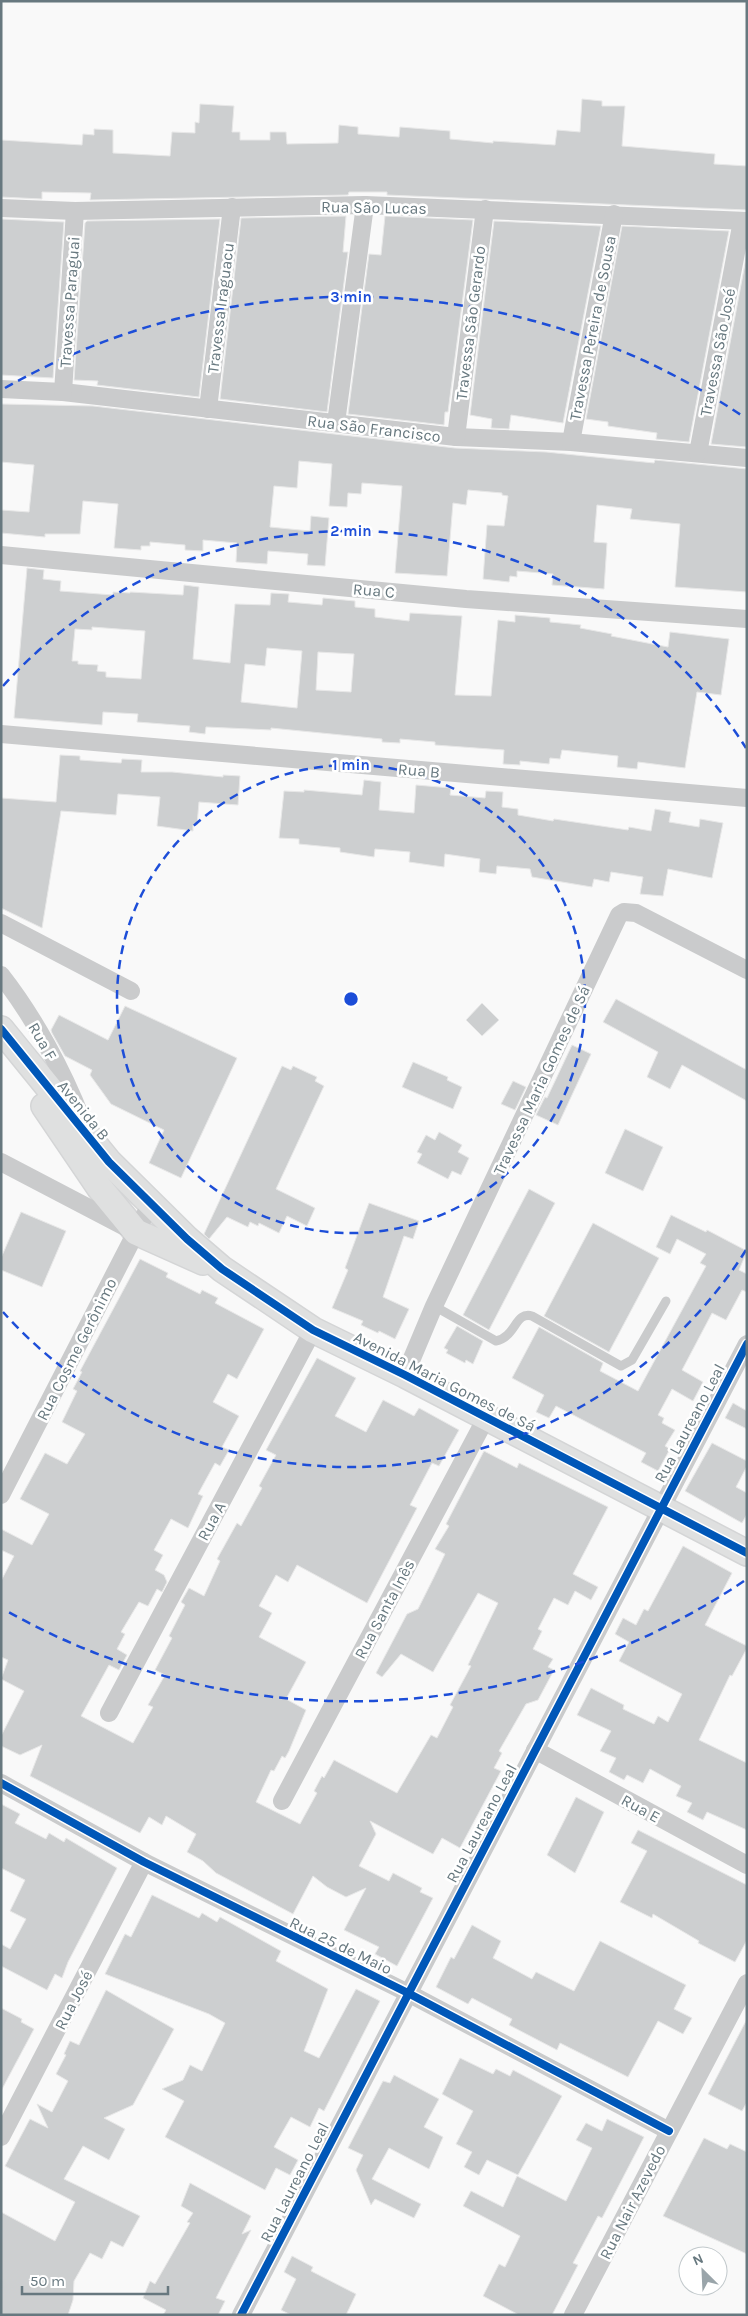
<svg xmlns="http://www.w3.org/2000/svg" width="748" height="2316" font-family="Karla,sans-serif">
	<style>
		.building { fill: #cdcfd0; stroke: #e8e8e8; fill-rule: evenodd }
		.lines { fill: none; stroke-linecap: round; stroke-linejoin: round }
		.secondary-casing { stroke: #d4d5d6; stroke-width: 28 }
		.lane { stroke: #cacbcc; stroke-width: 9 }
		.street { stroke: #cacbcc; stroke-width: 18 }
		.secondary { stroke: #dfe0e0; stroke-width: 25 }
		.cycleway-casing { stroke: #fff; stroke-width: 11 }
		.cycleway { stroke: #0057b8; stroke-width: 8 }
		.ring { fill: none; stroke: #1d4ed8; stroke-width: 2.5; stroke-dasharray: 9 6 }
		.labels { text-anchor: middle; stroke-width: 5; stroke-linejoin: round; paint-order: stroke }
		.street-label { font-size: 16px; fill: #67787f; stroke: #fff }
		.centre { fill: #1d4ed8; stroke: #fff; stroke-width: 2.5 }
		.ring-label { font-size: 15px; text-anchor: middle; font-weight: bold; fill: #1d4ed8; stroke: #fff; stroke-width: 5; stroke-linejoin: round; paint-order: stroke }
	</style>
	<rect width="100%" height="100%" fill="#f9f9f9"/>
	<g class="building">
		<polygon points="582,99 602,101 602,106 625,106 622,146 715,154 714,164 747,166 747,210 387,195 387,192 349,192 348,195 90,200 91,193 42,192 42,199 1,197 1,140 82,145 83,134 94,135 94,129 113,130 113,153 170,156 172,132 195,133 195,122 199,123 200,104 234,106 232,132 240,132 240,140 270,140 270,132 286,132 287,144 338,143 339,125 358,127 358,134 399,137 400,127 450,131 450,139 493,143 493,141 555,145 557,130 580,132"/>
		<polygon points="346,216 343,252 348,252 327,412 220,399 241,218"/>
		<polygon points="385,216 473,220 448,412 445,412 444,425 348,414 369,254 381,255"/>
		<polygon points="1,219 64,222 53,378 1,375"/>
		<polygon points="220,219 199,397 97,385 98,381 74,380 85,223 87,221"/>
		<polygon points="494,221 601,226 563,423 511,415 509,429 491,428 492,419 470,415"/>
		<polygon points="622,226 729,231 689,442 656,439 657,433 608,426 608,422 586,419"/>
		<polygon points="747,253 747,447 711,444"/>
		<polygon points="1,404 93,406 455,448 546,452 654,463 655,460 747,469 747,592 675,587 680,524 630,519 632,509 597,505 594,542 607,543 604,589 552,585 553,574 517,571 517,577 510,576 509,582 483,579 487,525 504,526 508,496 502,495 502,493 468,490 466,505 453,503 447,576 395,573 402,486 362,483 361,494 348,493 347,507 329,506 332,464 299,461 297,488 274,486 270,527 310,531 311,516 329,518 325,566 307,565 308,554 268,551 267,564 236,562 237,543 203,540 203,551 185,550 185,545 150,542 150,546 141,546 141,550 114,548 118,504 83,501 80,534 45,534 45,537 1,533 1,510 29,512 34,465 1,462"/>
		<path d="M27,568l17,2 -1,9 18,2 -1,10 53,4v-3l17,1v-1l53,3 1,-10 15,2 -6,72 37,4 5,-59 35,1 1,-12 18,1 -1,8 34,3 1,-7 32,3v6l20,2v8l34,4 1,-8 52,3 -7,79 36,1 7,-76 17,2v-7l35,3v4l31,3 -1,3 32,6 -1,2 57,11 2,-15 59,7 -8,56 -24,-3 -12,76 -47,-6 -1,7 -20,-2 1,-11 -56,-6 -2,9 -10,-1 -1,6 -29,-3v4l-17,-1 1,-14 -69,-5v-3l-35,-3v4l-18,-1v-3l-111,-11v2l-65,-3 -1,7 -16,-2 1,-6 -53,-4 1,-8 -35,-2 -1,13 -88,-7zM92,627l53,4 -4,48 -35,-2v-5l-9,-1 1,-6 -20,-1v-3h-6l3,-32 17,1zM267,648l35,3 -5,57 -56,-6 4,-38 20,2zM318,652l36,2 -3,38 -35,-2z"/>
		<polygon points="60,755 80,756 80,760 121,763 122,759 142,760 141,772 172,772 223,777 223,775 240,776 238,805 199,802 197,825 193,825 193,831 157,826 160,797 118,794 116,815 61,811 42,928 1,908 1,798 56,802"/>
		<polygon points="364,780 381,782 379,810 414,813 416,785 451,788 450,795 485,798 486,791 503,792 502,807 518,809 518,815 553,821 554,819 628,830 629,827 651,831 655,809 671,812 669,822 699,827 700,819 723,823 712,878 668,869 663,896 640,894 643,877 611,872 609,882 594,879 592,887 532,877 530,869 497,866 496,874 479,872 480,859 445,854 444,867 409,862 410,852 375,849 374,857 340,852 340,848 299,844 299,839 279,838 284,791 304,792 304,790 362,795"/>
		<polygon points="616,999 747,1070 747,1101 682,1065 670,1089 647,1077 658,1052 603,1022"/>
		<polygon points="482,1003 499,1020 482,1036 466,1020"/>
		<polygon points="125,1006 237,1058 181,1178 149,1163 164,1130 111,1104 90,1075 92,1070 65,1056 52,1033 51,1030 59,1015 108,1040"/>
		<polygon points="572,1045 591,1054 558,1125 536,1115 545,1097 547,1098"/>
		<polygon points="413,1062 448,1077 447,1080 462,1087 453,1109 402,1087"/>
		<polygon points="282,1066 291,1070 293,1066 317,1077 315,1081 324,1086 276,1189 315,1208 307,1226 287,1216 279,1233 259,1223 258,1226 250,1222 248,1227 227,1217 209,1239 204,1234"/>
		<polygon points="513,1081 526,1087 515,1110 501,1104"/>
		<polygon points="625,1129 663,1147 643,1191 605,1173"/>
		<polygon points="439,1132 462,1145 458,1152 469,1158 461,1175 452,1171 448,1179 417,1163 422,1154 417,1152 426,1135 435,1140"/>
		<polygon points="529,1189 555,1203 489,1330 463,1315"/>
		<polygon points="369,1203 419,1221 413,1239 404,1236 383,1297 409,1309 395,1339 379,1331 378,1333 361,1325 363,1321 332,1308 348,1270 345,1268"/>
		<polygon points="21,1212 66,1231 42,1287 1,1270 1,1258"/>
		<polygon points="671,1215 706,1232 707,1230 747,1251 739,1270 747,1274 747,1292 742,1290 726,1320 712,1313 682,1370 703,1382 693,1401 672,1389 658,1415 664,1418 662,1423 675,1430 665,1446 670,1449 658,1471 641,1462 646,1453 556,1406 549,1418 536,1412 544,1395 512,1378 539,1327 603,1363 600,1371 638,1391 706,1266 700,1263 706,1254 677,1239 670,1254 656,1247"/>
		<polygon points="593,1223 659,1258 609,1352 544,1316"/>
		<polygon points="140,1259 168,1273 166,1277 200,1294 202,1290 218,1298 215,1303 264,1329 237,1379 228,1374 213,1402 239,1416 222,1447 229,1450 220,1466 215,1463 198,1494 203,1496 188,1528 171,1519 154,1550 163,1555 155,1570 164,1575 167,1582 162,1592 157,1589 148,1606 139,1602 121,1632 125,1634 117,1649 127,1655 119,1670 109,1665 81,1716 133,1743 153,1707 148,1705 165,1675 155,1670 172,1638 169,1636 185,1605 181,1602 189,1588 204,1596 220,1561 217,1559 237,1523 241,1526 262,1488 259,1486 276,1455 266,1450 317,1358 356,1378 335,1416 366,1432 383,1400 414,1416 419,1408 459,1430 439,1466 432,1463 410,1505 417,1508 367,1603 297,1565 288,1582 276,1575 259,1606 272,1613 259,1637 306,1662 286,1699 306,1710 289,1751 285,1758 282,1756 274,1771 271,1770 256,1802 300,1824 317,1793 314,1791 322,1776 324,1778 334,1760 397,1793 431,1735 437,1738 453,1707 450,1705 471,1666 468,1665 498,1603 478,1593 433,1672 401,1654 382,1677 376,1673 407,1614 418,1609 434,1577 445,1554 435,1549 449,1526 446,1524 484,1451 517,1468 519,1463 608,1507 573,1574 598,1587 591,1600 575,1591 568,1605 554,1598 538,1629 542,1631 533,1649 553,1659 548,1667 554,1670 538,1700 526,1704 499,1751 502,1753 494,1768 501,1771 460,1848 442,1838 433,1854 370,1821 376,1834 359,1866 389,1881 393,1873 422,1888 420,1892 433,1898 397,1966 375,1954 379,1947 344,1930 366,1888 346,1897 327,1887 313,1876 293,1914 216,1873 203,1861 187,1852 196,1834 166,1816 162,1825 149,1817 140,1833 30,1776 42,1745 20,1755 1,1746 1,1736 24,1691 1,1679 8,1660 1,1657 1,1581 14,1556 1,1550 1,1529 32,1545 49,1514 20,1499 45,1453 67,1464 85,1434 62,1422 77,1391 73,1389 82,1372 80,1371"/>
		<polygon points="457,1326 483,1341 473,1364 466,1360 465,1363 446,1353 448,1350 444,1348"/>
		<polygon points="733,1403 747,1411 747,1429 725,1418"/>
		<polygon points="712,1443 747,1461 747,1466 736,1487 747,1493 747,1514 742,1523 685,1491"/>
		<polygon points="683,1546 732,1573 705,1625 747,1646 747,1648 732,1676 730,1675 699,1740 747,1763 747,1830 707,1812 703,1820 687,1812 692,1803 676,1796 681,1786 650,1769 643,1783 627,1775 624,1780 609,1772 616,1758 600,1751 611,1731 577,1715 591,1688 624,1705 623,1709 654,1724 658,1716 668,1722 682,1694 619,1661 629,1642 615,1634 623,1618 636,1625 644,1609 648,1611"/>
		<polygon points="576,1797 604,1812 575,1873 547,1855"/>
		<polygon points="1,1804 20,1814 15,1823 46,1839 49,1833 64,1842 66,1838 117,1868 68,1962 62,1978 55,1974 47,1990 1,1966 1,1944 10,1949 26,1919 10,1911 25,1880 1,1868"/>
		<polygon points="638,1830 747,1885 747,1940 735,1962 698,1943 699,1941 653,1914 652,1918 620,1902 647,1851 631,1843"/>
		<polygon points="152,1895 199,1918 202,1913 217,1922 220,1917 281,1951 276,1961 328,1989 304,2051 319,2058 356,1989 380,2001 324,2111 319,2108 310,2127 291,2117 274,2147 298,2160 290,2175 276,2168 265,2190 165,2137 184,2101 162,2089 183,2080 190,2065 202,2071 225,2023 209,2014 105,1974 125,1934 131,1937"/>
		<polygon points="472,1925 501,1941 493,1958 532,1979 536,1972 574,1991 600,1941 686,1985 674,2009 692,2018 683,2034 658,2021 628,2077 560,2043 557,2050 509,2025 512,2019 472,1998 468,2004 436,1987 451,1957 454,1959"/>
		<polygon points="106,1990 174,2029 133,2105 104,2118 125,2129 109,2160 83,2146 64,2179 140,2216 123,2247 111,2241 102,2259 90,2253 74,2281 73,2300 68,2315 1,2315 1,2212 55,2241 75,2202 5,2166 30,2119 48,2128 37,2104 52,2112 68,2081 56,2074 66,2055 64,2054 70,2041 79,2045"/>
		<polygon points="1,2008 22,2019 21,2022 34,2029 1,2091"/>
		<polygon points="747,2019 747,2102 742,2111 708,2094"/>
		<polygon points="460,2058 493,2074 496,2069 510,2076 513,2070 562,2096 518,2175 487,2160 479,2175 464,2167 472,2152 456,2144 473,2111 442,2094"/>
		<polygon points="394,2075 439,2099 424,2127 443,2137 429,2169 389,2148 372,2179 421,2204 414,2218 375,2199 371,2205 356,2170 363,2155 348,2148 383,2081 390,2083"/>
		<polygon points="607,2119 644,2137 602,2218 598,2216 573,2263 578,2265 552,2315 519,2315 483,2296 499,2264 505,2267 520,2236 463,2206 471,2191 503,2207 517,2176 566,2201 592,2148 576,2140 586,2123 602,2131"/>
		<polygon points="704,2138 727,2149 730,2144 747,2152 747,2254 663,2216"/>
		<polygon points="190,2183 251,2216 242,2234 251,2230 216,2298 225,2301 218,2315 163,2315 166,2310 143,2298 150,2281 155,2284 190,2223 187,2222 193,2213 181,2206"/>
		<polygon points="292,2256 313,2267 311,2271 356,2294 346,2315 291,2315 281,2310 296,2279 284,2272"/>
	</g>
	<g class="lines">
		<defs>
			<g id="secondary">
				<polyline points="1,1029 109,1162 187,1239 222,1269 313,1330 405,1375 747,1553"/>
				<polyline points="44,1106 99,1187 136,1232 203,1262"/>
			</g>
		</defs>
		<use href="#secondary" class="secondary-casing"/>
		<path class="lane" d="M434,1306l62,35c20,-4 19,-30 36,-25l89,50 11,-6 34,-59"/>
		<g class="street">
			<polyline points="1,208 75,211 365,205 747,221"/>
			<polyline points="1,389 63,392 456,437 571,442 747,458"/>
			<polyline points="63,392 75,211"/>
			<polyline points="208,409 232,207"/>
			<polyline points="336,423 365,205"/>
			<polyline points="456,437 485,209"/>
			<polyline points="571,442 614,214"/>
			<polyline points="698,453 742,221"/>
			<polyline points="1,555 466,599 747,619"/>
			<polyline points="1,734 747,798"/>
			<polyline points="1,923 131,991"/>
			<path d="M1,975c33,42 62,96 81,145"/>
			<polyline points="1,1162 129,1229"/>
			<polyline points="405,1375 434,1306 619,915 624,912 636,913 747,970"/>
			<polyline points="1,1495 151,1203"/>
			<polyline points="109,1713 313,1330"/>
			<polyline points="535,1750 747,1865"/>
			<polyline points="1,1783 144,1862 408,1993 669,2131"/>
			<polyline points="282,1801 486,1418"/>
			<polyline points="1,2137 144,1862"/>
			<polyline points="241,2315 747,1344"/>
			<polyline points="573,2315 747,1983"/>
		</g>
		<use href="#secondary" class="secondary"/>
		<defs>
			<g id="cycleway">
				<polyline points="1,1029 109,1162 187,1239 222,1269 313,1330 405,1375 747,1553"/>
				<polyline points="1,1783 144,1862 408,1993 669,2131"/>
				<polyline points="241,2315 747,1344"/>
			</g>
		</defs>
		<use href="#cycleway" class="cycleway-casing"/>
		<use href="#cycleway" class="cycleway"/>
	</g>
	<g class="ring">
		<circle cx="351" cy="999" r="234"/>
		<path d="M746 1250A468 468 0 0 1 3 1312M3 686A468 468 0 0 1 746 748"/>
		<path d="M744 1581A702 702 0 0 1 5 1610M5 388A702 702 0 0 1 744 417"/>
	</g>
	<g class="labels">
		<g class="street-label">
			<text transform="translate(374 207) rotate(1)" y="6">Rua São Lucas</text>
			<text transform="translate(69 302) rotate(-86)" y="6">Travessa Paraguai</text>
			<text transform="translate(220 308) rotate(-83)" y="6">Travessa Iraguacu</text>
			<text transform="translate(470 323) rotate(-83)" y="6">Travessa São Gerardo</text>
			<text transform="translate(592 328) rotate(-79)" y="6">Travessa Pereira de Sousa</text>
			<text transform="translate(717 352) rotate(-79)" y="6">Travessa São José</text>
			<text transform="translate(374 428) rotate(7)" y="6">Rua São Francisco</text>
			<text transform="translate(374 590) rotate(5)" y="6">Rua C</text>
			<text transform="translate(419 770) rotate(5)" y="6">Rua B</text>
			<text transform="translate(43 1041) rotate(60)" y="6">Rua F</text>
			<text transform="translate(541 1080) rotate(-65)" y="6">Travessa Maria Gomes de Sá</text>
			<text transform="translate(84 1110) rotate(51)" y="6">Avenida B</text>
			<text transform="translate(76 1349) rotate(-63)" y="6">Rua Cosme Gerônimo</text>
			<text transform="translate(445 1381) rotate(27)" y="6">Avenida Maria Gomes de Sá</text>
			<text transform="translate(689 1423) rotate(-62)" y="6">Rua Laureano Leal</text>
			<text transform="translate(211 1521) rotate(-62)" y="6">Rua A</text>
			<text transform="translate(384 1609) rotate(-62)" y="6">Rua Santa Inês</text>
			<text transform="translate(641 1808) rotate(29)" y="6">Rua E</text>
			<text transform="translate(481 1823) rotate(-62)" y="6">Rua Laureano Leal</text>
			<text transform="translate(341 1945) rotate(26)" y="6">Rua 25 de Maio</text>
			<text transform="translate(73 2000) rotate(-63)" y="6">Rua José</text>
			<text transform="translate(294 2182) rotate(-63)" y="6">Rua Laureano Leal</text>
			<text transform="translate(632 2202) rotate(-63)" y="6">Rua Nair Azevedo</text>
		</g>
	</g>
	<circle cx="351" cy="999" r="8" class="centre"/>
	<g class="ring-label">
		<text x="351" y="302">3 min</text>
		<text x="351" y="536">2 min</text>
		<text x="351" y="770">1 min</text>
	</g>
	<rect width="748" height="2316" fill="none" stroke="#67787f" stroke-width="5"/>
	<g transform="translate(703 2271) rotate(336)"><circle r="24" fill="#ffffff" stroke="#c2c9cc"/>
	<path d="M0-4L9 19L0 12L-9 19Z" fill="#9aa5aa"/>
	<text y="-8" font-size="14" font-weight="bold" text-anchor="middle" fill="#67787f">N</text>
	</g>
	<path d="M22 2286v8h146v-8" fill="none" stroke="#67787f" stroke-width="2.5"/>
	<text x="30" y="2286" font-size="15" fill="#67787f" stroke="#ffffff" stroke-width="4" paint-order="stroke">50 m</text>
</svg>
